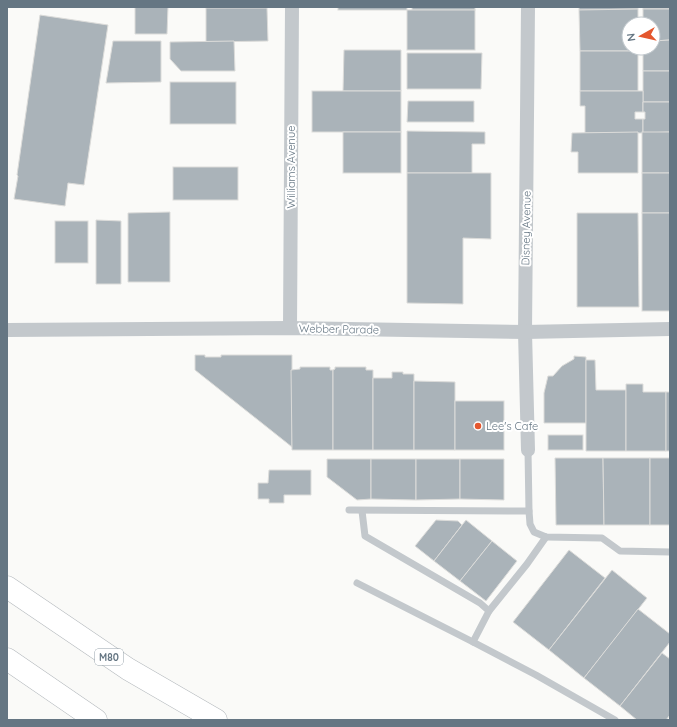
<svg xmlns="http://www.w3.org/2000/svg" width="677" height="727" font-family="Quicksand,sans-serif">
	<style>
		.building { fill: #aab3b9; stroke: #dcdcda }
		.lines { fill: none; stroke-linecap: round; stroke-linejoin: round }
		.motorway-casing { stroke: #b4b9bd; stroke-width: 23 }
		.service { stroke: #c3c8cc; stroke-width: 7 }
		.minor { stroke: #c3c8cc; stroke-width: 14 }
		.motorway { stroke: #fff; stroke-width: 22 }
		.poi-dot { fill: #e4572e; stroke: #fff; stroke-width: 1.5 }
		.labels { text-anchor: middle; stroke-width: 4; stroke-linejoin: round; paint-order: stroke }
		.shield { fill: #fff; stroke: #939fa8; stroke-width: 1 }
		.shield-label { font-size: 10px; font-weight: bold; fill: #657683 }
		.street-label { font-size: 11px; fill: #657683; stroke: #fff }
		.poi-label { font-size: 11px; fill: #657683; stroke: #fff; text-anchor: start }
	</style>
	<rect width="100%" height="100%" fill="#fafaf8"/>
	<g class="building">
		<polygon points="135,7 168,7 167,34 135,34"/>
		<rect x="338" y="7" width="69" height="3"/>
		<rect x="412" y="7" width="63" height="3"/>
		<polygon points="579,7 638,7 638,9 579,10"/>
		<rect x="643" y="7" width="27" height="2"/>
		<polygon points="206,8 267,8 268,41 206,42"/>
		<polygon points="638,9 638,24 629,24 629,48 638,48 638,51 580,51 579,10"/>
		<polygon points="643,9 670,9 670,40 653,41 653,24 643,24"/>
		<rect x="407" y="10" width="68" height="40"/>
		<polygon points="40,15 108,25 84,185 68,183 65,206 14,199 18,176 17,175"/>
		<polygon points="670,40 670,71 643,71 643,48 653,48 653,41"/>
		<polygon points="113,41 161,41 161,82 106,83"/>
		<polygon points="234,41 235,71 181,71 170,59 170,42"/>
		<polygon points="344,50 401,50 401,91 343,91"/>
		<rect x="580" y="51" width="58" height="40"/>
		<polygon points="407,53 482,53 481,89 407,89"/>
		<rect x="643" y="71" width="27" height="31"/>
		<rect x="170" y="82" width="66" height="42"/>
		<rect x="312" y="91" width="89" height="41"/>
		<polygon points="580,91 643,91 643,112 635,112 635,119 643,119 643,133 585,133 585,106 580,106"/>
		<polygon points="408,101 474,101 474,122 407,122"/>
		<polygon points="643,102 670,102 670,132 643,133 643,119 645,119 645,112 643,112"/>
		<polygon points="407,131 485,132 485,144 472,144 472,173 407,173"/>
		<rect x="343" y="132" width="58" height="41"/>
		<polygon points="638,132 638,173 578,173 578,152 571,152 572,133"/>
		<rect x="642" y="132" width="28" height="41"/>
		<rect x="173" y="167" width="65" height="33"/>
		<polygon points="407,173 491,173 491,239 463,238 463,304 407,303"/>
		<rect x="642" y="173" width="28" height="40"/>
		<polygon points="170,212 170,282 128,282 128,213"/>
		<polygon points="577,213 638,213 639,307 577,307"/>
		<rect x="642" y="213" width="28" height="98"/>
		<polygon points="96,220 121,221 121,284 96,284"/>
		<rect x="55" y="221" width="33" height="42"/>
		<polygon points="195,355 205,355 205,357 221,357 221,355 292,355 292,447 195,370"/>
		<polygon points="574,356 586,357 586,423 544,423 544,393 548,376 553,376 562,366 574,359"/>
		<polygon points="586,360 595,360 596,390 626,390 626,451 586,451"/>
		<polygon points="300,367 330,367 330,370 333,370 333,450 292,450 291,370 300,369"/>
		<polygon points="335,367 366,367 366,370 373,370 373,450 333,450 333,370 335,369"/>
		<polygon points="392,372 403,372 403,374 414,374 414,450 373,450 373,378 392,378"/>
		<polygon points="414,381 455,382 455,450 414,450"/>
		<polygon points="626,384 643,384 643,392 666,392 666,451 626,451"/>
		<rect x="666" y="392" width="4" height="59"/>
		<rect x="455" y="401" width="49" height="49"/>
		<rect x="548" y="435" width="35" height="15"/>
		<polygon points="555,458 603,458 604,525 556,525"/>
		<polygon points="603,458 650,458 650,525 604,525"/>
		<rect x="650" y="458" width="20" height="67"/>
		<polygon points="327,459 371,459 371,499 357,500 327,477"/>
		<polygon points="371,459 416,459 416,500 371,499"/>
		<polygon points="416,459 460,459 460,499 416,500"/>
		<polygon points="460,459 504,459 504,500 460,499"/>
		<polygon points="269,470 311,470 311,495 284,495 284,503 269,503 269,499 258,499 258,483 268,483"/>
		<polygon points="436,520 458,521 462,525 434,561 415,546"/>
		<polygon points="466,520 492,541 460,581 434,561"/>
		<polygon points="492,541 517,561 486,601 460,581"/>
		<polygon points="569,550 605,578 549,650 513,622"/>
		<polygon points="612,570 647,598 584,678 549,650"/>
		<polygon points="638,609 670,634 670,642 620,706 584,678"/>
		<polygon points="662,653 670,659 670,715 666,720 637,720 620,706"/>
	</g>
	<g class="lines">
		<defs>
			<g id="motorway">
				<polyline points="7,587 128,669 216,720"/>
				<polyline points="7,659 96,720"/>
			</g>
		</defs>
		<use href="#motorway" class="motorway-casing"/>
		<g class="service">
			<polyline points="528,450 529,511 530,524 534,532 546,537 602,538 620,551 670,552"/>
			<polyline points="349,510 529,511"/>
			<polyline points="362,511 365,536 480,603 489,611 473,642 536,675 615,720"/>
			<polyline points="357,583 473,642"/>
			<polyline points="489,611 527,564 546,537"/>
		</g>
		<g class="minor">
			<polyline points="528,7 525,332 528,450"/>
			<polyline points="290,328 292,7"/>
			<polyline points="7,330 290,328 525,332 670,329"/>
		</g>
		<use href="#motorway" class="motorway"/>
	</g>
	<circle class="poi-dot" cx="478" cy="426" r="4"/>
	<g class="labels">
		<rect class="shield" x="95" y="649" width="28" height="16" rx="3"/>
		<g class="shield-label">
			<text x="109" y="661">M80</text>
		</g>
		<g class="street-label">
			<text transform="translate(291 167) rotate(-90)" y="4">Williams Avenue</text>
			<text transform="translate(526 228) rotate(-89)" y="4">Disney Avenue</text>
			<text transform="translate(339 329) rotate(1)" y="4">Webber Parade</text>
		</g>
		<g class="poi-label">
			<text x="486" y="430">Lee's Cafe</text>
		</g>
	</g>
	<rect width="677" height="727" fill="none" stroke="#657683" stroke-width="16"/>
	<g transform="translate(641 36) rotate(262)"><circle r="19" fill="#ffffff" stroke="#c1c8cd"/>
	<path d="M0-3L7 15L0 10L-7 15Z" fill="#e4572e"/>
	<text y="-6" font-size="11" font-weight="bold" text-anchor="middle" fill="#657683">N</text>
	</g>
</svg>
